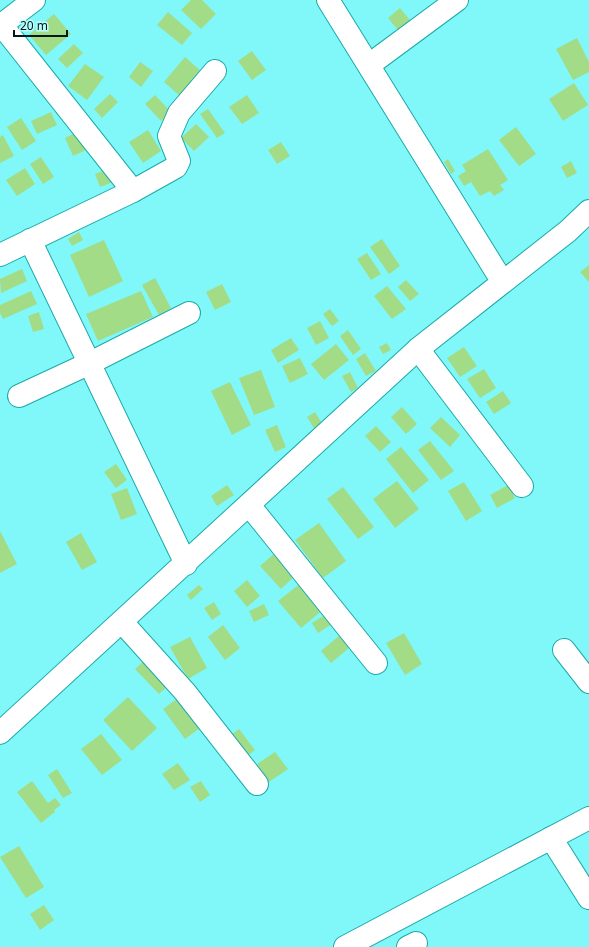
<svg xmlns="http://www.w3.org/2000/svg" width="589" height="947" font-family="'Noto Sans',sans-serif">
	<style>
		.building { fill: #a2dc86 }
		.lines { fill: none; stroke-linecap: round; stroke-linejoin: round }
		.minor-casing { stroke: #1ca9aa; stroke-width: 24 }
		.minor { stroke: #fff; stroke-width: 22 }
	</style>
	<rect width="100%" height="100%" fill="#80f8f9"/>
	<g class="building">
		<polygon points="191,0 202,0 216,14 201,29 181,10"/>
		<polygon points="400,8 414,25 402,35 388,18"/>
		<polygon points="168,12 192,33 182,45 157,25"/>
		<polygon points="54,14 71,34 46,55 29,35"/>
		<polygon points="577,38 589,62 589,72 573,80 556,49"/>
		<polygon points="74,44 83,53 67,68 58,59"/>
		<polygon points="252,51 266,70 252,80 238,61"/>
		<polygon points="185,57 202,72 181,97 164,82"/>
		<polygon points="140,62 153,71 141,87 129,77"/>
		<polygon points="85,64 104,77 87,100 68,86"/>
		<polygon points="574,83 588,105 563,121 549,99"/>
		<polygon points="110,94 118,102 102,118 94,109"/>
		<polygon points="155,95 171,112 161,121 145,104"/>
		<polygon points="247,95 259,113 242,124 229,107"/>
		<polygon points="208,109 225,133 217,138 200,114"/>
		<polygon points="51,112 57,125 37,134 31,121"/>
		<polygon points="21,118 36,141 22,150 7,127"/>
		<polygon points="196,124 209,137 194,151 181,138"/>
		<polygon points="516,127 536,154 519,166 499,140"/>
		<polygon points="148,130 161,151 143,163 129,142"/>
		<polygon points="77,132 86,150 73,156 65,138"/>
		<polygon points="3,135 14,156 0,163 0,137"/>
		<polygon points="281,142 290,156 277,164 268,150"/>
		<polygon points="488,149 508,180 500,185 504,190 494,196 490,191 480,196 471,182 464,186 458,176 466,171 462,165"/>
		<polygon points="41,157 54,177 43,184 30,164"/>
		<polygon points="448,159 455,171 451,174 444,162"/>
		<polygon points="571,161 577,173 567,178 561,167"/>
		<polygon points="25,168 35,184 17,196 6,180"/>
		<polygon points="108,169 113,182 100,187 95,174"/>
		<polygon points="79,232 83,240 72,246 68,239"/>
		<polygon points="382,239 400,266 389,274 370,247"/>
		<polygon points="104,240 123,281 89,297 70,255"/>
		<polygon points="367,253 381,274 371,280 357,259"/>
		<polygon points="589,265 589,282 580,272"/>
		<polygon points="22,269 27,281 1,293 0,279"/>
		<polygon points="155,278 171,308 159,315 142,285"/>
		<polygon points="406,280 419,294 410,301 398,287"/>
		<polygon points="222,284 231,302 215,310 206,292"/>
		<polygon points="387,286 406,309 392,319 374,296"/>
		<polygon points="31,291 37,304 3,319 0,313 0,305"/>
		<polygon points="141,291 153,317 98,341 86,314"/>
		<polygon points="330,309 339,321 332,326 323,314"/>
		<polygon points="39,312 44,329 33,332 28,316"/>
		<polygon points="320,321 329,338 316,345 307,328"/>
		<polygon points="348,330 361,349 353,355 340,336"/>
		<polygon points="291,338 299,350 278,363 271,350"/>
		<polygon points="387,343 391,350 383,354 379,347"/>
		<polygon points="336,344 349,360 324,380 311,364"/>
		<polygon points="464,347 477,366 460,377 447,358"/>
		<polygon points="365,353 376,371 366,376 356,359"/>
		<polygon points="300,358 308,374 290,383 282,366"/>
		<polygon points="484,369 496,388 480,398 467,379"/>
		<polygon points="261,370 275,407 254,415 239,378"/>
		<polygon points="350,372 358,388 351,392 342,376"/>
		<polygon points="230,382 251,425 232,435 211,391"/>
		<polygon points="503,391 511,403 494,414 486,402"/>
		<polygon points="402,407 417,424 406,434 391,417"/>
		<polygon points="315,412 323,425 315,430 307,417"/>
		<polygon points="441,417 460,435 450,447 430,428"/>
		<polygon points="277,425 286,447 275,452 265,430"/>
		<polygon points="376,426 391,442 380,452 365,436"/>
		<polygon points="430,441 454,471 441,480 418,450"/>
		<polygon points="401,447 429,480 413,493 386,459"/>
		<polygon points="116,464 127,480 116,488 104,472"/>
		<polygon points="397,481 419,509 395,528 373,499"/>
		<polygon points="464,482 482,511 466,521 448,491"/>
		<polygon points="227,485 234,495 217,506 211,496"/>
		<polygon points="508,485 515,498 497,508 490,495"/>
		<polygon points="343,487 374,527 358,539 327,499"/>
		<polygon points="127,488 137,514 121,520 111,494"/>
		<polygon points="319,523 346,561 323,578 295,540"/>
		<polygon points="0,531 17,564 0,573"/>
		<polygon points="81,533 97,562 82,570 66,542"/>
		<polygon points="276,552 297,574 281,589 260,566"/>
		<polygon points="247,580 260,596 247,607 234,591"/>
		<polygon points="301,583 324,609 301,628 278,601"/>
		<polygon points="199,585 203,589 191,600 187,595"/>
		<polygon points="214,602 221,614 212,620 204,608"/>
		<polygon points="264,604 269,615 254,622 249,611"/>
		<polygon points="331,611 337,621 318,633 312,623"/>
		<polygon points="223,625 240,648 225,660 208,637"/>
		<polygon points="345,631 355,643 331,663 321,651"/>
		<polygon points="404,633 422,664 405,675 386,643"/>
		<polygon points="190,637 207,668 188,679 170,647"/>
		<polygon points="146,659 170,684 159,694 135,669"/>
		<polygon points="128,697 157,728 132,751 103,720"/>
		<polygon points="178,698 200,728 185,739 163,709"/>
		<polygon points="239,729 255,750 242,760 225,739"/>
		<polygon points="101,734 122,760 102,775 81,749"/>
		<polygon points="275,752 288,769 269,782 257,764"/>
		<polygon points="178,763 190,780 174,790 162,774"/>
		<polygon points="57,769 72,793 63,798 48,775"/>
		<polygon points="32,781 48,803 55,798 61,805 54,810 55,812 41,823 17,792"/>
		<polygon points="201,781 210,795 200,802 190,787"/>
		<polygon points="19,846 44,887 26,898 0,857"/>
		<polygon points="44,905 54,920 40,930 30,914"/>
	</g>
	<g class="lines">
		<defs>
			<g id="minor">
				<polyline points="328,0 502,281"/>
				<polyline points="0,23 133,191"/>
				<polyline points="0,26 34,0"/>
				<polyline points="369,65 457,0"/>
				<polyline points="30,240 186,564"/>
				<polyline points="0,255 133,191 176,167 179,161 169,136 179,113 215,71"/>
				<polyline points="418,349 522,486"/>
				<polyline points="19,396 90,363 189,313"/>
				<polyline points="249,505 376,663"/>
				<polyline points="122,622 185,692 257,784"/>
				<polyline points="564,650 589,682"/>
				<polyline points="0,733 418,349 568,231 589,211"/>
				<polyline points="551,838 589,898"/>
				<polyline points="345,947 589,818"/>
				<polyline points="408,947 416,943"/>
			</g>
		</defs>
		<use href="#minor" class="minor-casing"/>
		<use href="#minor" class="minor"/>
	</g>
	<path d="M14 30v6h53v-6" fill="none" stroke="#001a1a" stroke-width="2"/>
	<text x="20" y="30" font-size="12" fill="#001a1a" stroke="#bbfdfd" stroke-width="3" paint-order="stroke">20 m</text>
</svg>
